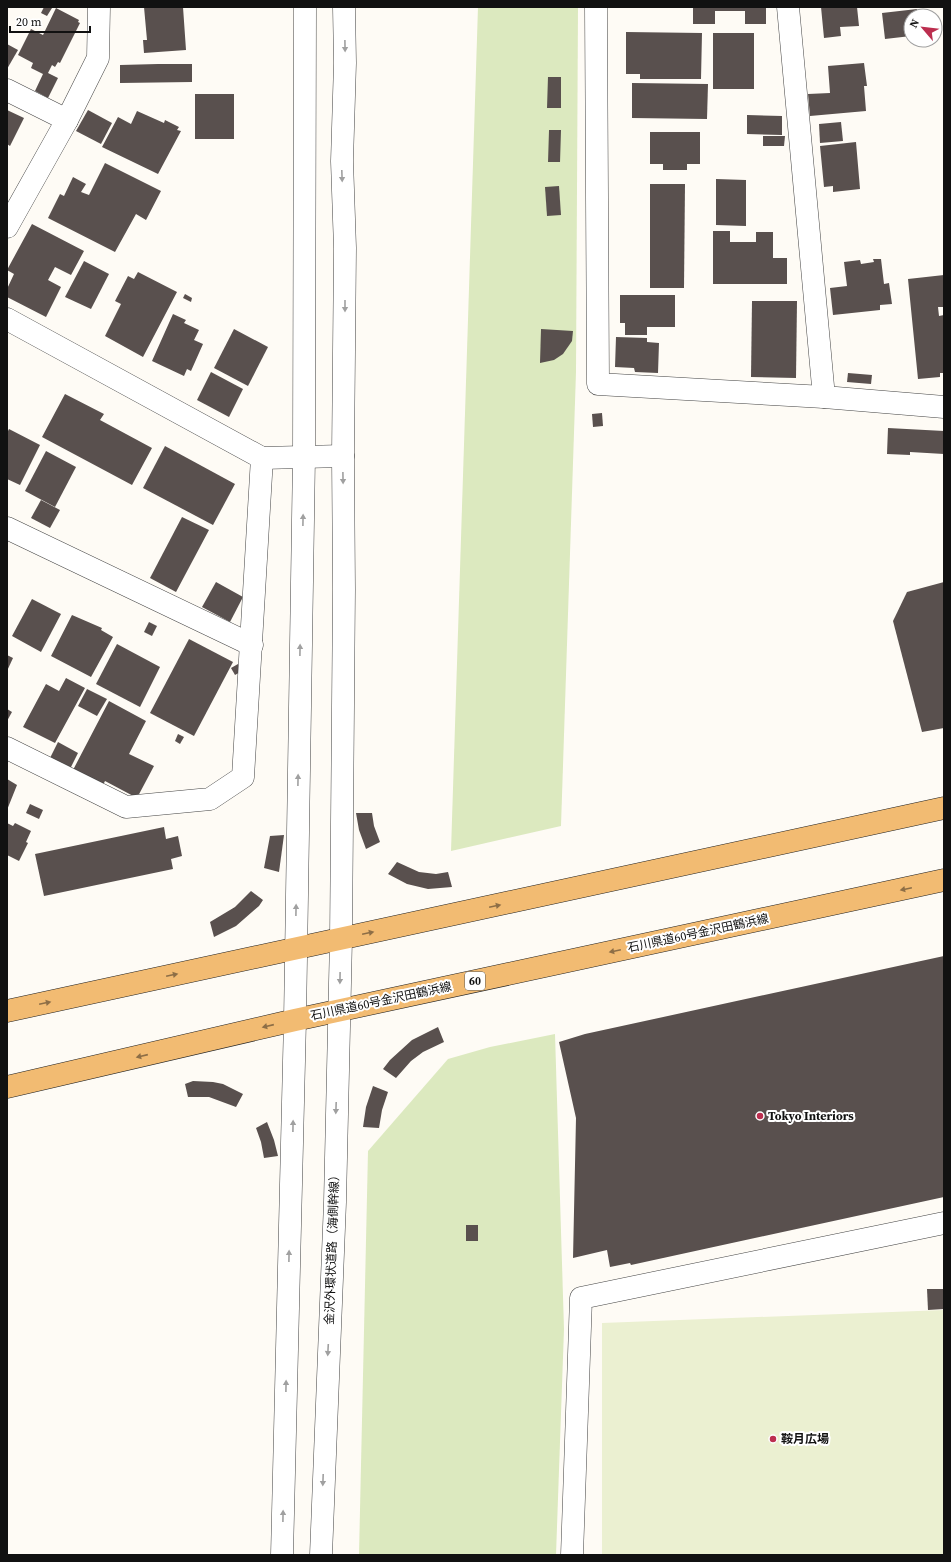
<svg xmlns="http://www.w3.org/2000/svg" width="951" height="1562" font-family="'Source Serif 4','Noto Sans JP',serif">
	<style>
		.green { fill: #dce9bf }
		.pitch { fill: #ebf0d1 }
		.building { fill: #59504e }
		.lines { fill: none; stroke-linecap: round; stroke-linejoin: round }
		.minor-casing { stroke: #444; stroke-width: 23 }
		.major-casing { stroke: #222; stroke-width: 23 }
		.minor { stroke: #fff; stroke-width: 22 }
		.major { stroke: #f2bb72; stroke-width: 22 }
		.oneway { fill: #a0a0a0 }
		.oneway2 { fill: #8d6e46 }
		.poi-dot { fill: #bc2e4f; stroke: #fff; stroke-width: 1.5 }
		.labels { text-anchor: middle; stroke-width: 4; stroke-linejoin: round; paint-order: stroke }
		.shield { fill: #fff; stroke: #585858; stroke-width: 1 }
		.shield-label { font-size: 11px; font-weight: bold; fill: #111 }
		.street-label { font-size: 12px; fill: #111; stroke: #fff }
		.poi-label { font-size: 12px; font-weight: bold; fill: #111; stroke: #fff; text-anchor: start }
	</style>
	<rect width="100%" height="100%" fill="#fefbf5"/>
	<g class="green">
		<polygon points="478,7 578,7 576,372 561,826 451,851"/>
		<polygon points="555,1034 564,1329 556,1555 359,1555 368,1151 448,1059 490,1047"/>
	</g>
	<polygon class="pitch" points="944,1310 944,1555 602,1555 602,1323"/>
	<g class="building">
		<polygon points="44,7 52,8 47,16 41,13"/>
		<polygon points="144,7 183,7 186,50 144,53 143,40 147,40"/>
		<polygon points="693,7 766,7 766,24 745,24 745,11 715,11 715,24 693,24"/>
		<polygon points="821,7 857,7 859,26 840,27 841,36 824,38"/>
		<polygon points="56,8 79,20 78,22 80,23 60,63 58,62 55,67 52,65 48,73 58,78 48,98 35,91 43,74 31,68 33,63 18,55 31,29 43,35"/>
		<polygon points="917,9 918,16 911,16 911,36 885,39 882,13"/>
		<polygon points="626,32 702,33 701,79 640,79 640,74 626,74"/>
		<rect x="713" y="33" width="41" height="56"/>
		<polygon points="7,44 18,50 7,69"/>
		<polygon points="864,63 867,86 864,86 866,111 810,116 808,94 830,93 828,66"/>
		<polygon points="158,64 192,64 192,82 120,83 120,65"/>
		<polygon points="548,77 561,77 561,108 547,108"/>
		<polygon points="632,83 708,84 707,119 632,118"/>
		<rect x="195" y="94" width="39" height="45"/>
		<polygon points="7,110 24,118 10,146 7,144"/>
		<polygon points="88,110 112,123 101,144 76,131"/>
		<polygon points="137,111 164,123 165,120 179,127 177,130 181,131 158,174 102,147 118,117 131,124"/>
		<polygon points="747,115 782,116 782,135 747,134"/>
		<polygon points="841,122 843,141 820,143 819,124"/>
		<polygon points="549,130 561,130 560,162 548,162"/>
		<polygon points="650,132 700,132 700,164 687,164 687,170 663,170 663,164 650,164"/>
		<polygon points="763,136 785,136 784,146 763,146"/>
		<polygon points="856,142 860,189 833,192 833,186 824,187 820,146"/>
		<polygon points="105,163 161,191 146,220 136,214 115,252 48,218 60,194 64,196 73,177 86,184 81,192 89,195"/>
		<polygon points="716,179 746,180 746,226 716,225"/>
		<polygon points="650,184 685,184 684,288 650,288"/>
		<polygon points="559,186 561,215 547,216 545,187"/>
		<polygon points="32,224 84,251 71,275 55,267 48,280 61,287 46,317 7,297 7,289 14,274 7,270"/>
		<polygon points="713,231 730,231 730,242 756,242 756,232 773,232 773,258 787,258 787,284 713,284"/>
		<polygon points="873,259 881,259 884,284 889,283 892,304 880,305 880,310 833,315 830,288 847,286 844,262 860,260 861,264 874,262"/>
		<polygon points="84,261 109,274 91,309 65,297"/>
		<polygon points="138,272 177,292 143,357 105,336 121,304 115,301 128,276 134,279"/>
		<polygon points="944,275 944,307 938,307 939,316 944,315 944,373 940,373 940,377 918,379 908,279"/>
		<polygon points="185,294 192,298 191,302 183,298"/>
		<polygon points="620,295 675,295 675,327 647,327 647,335 625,335 625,323 620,323"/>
		<polygon points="752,301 797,301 796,378 751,377"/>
		<polygon points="173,314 186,320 184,323 199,330 194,340 203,344 191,371 187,369 184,376 152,361"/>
		<polygon points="234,329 268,347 248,386 214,368"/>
		<polygon points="541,329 573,331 572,341 563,354 554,360 540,363"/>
		<polygon points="616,337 647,338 647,342 659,343 658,373 635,372 634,368 615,367"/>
		<polygon points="211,372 243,389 229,417 197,400"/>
		<polygon points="848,373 872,375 871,384 847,382"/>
		<polygon points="65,394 104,414 100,420 152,448 132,485 42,437"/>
		<polygon points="602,413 603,426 593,427 592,414"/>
		<polygon points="888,428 944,431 944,454 910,452 910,455 887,454"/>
		<polygon points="9,429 40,445 20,485 7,479 7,433"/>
		<polygon points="165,446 235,484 213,525 143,488"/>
		<polygon points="46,451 76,467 55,507 25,491"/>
		<polygon points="41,500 60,510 50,528 31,518"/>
		<polygon points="182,517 209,530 176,592 150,578"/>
		<polygon points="216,582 243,597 230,622 202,607"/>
		<polygon points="944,582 944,728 922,732 893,621 907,592"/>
		<polygon points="32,599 61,614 41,652 12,636"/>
		<polygon points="72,615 102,628 101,630 113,637 91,677 51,656"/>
		<polygon points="149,622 157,626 152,636 144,632"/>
		<polygon points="189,639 233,662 194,736 150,713"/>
		<polygon points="117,644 160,667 140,707 96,684"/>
		<polygon points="7,655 13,658 7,671"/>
		<polygon points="238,664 242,671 235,675 231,668"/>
		<polygon points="66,678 85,688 55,743 23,727 46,684 59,691"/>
		<polygon points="87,689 107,699 97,716 78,706"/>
		<polygon points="109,701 146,721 129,754 154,766 137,798 105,781 103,785 73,770"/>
		<polygon points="7,709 12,712 7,721"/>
		<polygon points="178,734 184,737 180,744 175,741"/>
		<polygon points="58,742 78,753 70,769 50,758"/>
		<polygon points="7,779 17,785 7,810"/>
		<polygon points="30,804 43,810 39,819 26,813"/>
		<polygon points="356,813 372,813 374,826 380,842 366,849 359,830"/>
		<polygon points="7,823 13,826 15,823 31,831 26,842 28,843 19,861 7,855"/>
		<polygon points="164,827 166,839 178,836 182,856 171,859 173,869 44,896 35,854"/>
		<polygon points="284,835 279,872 264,868 270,836"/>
		<polygon points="397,862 419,872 436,874 448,872 452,887 428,889 407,884 388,874"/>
		<polygon points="251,891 263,900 259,906 236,926 214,937 210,922 235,907"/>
		<polygon points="944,956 944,1197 631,1265 630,1263 610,1267 607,1250 573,1258 576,1118 559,1042 585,1034"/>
		<polygon points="438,1027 444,1042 423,1052 411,1061 396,1078 383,1069 390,1060 412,1040"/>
		<polygon points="193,1081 213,1082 223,1084 243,1094 236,1107 209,1097 188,1097 185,1084"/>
		<polygon points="373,1086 388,1092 382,1110 379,1128 363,1127 366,1107"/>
		<polygon points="267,1122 274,1140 278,1156 264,1158 261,1142 256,1128"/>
		<rect x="466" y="1225" width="12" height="16"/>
		<polygon points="927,1289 944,1289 944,1309 928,1310"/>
	</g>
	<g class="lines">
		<defs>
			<g id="minor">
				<polyline points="596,7 598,384 824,397 944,407"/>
				<polyline points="788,7 824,397"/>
				<polyline points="7,90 67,120"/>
				<polyline points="7,227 67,120 98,58 99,7"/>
				<polyline points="7,319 262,458 343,456"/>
				<polyline points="7,528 252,645"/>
				<polyline points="7,748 126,807 210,799 243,777 262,458"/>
				<polyline points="282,1555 295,1020 304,457 305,7"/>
				<polyline points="321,1555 335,1202 341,939 344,589 343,456 345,248 342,161 345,63 344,7"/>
				<polyline points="572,1555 581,1298 944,1223"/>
			</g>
			<g id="major">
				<polyline points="7,1011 944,808"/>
				<polyline points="7,1087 295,1020 944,880"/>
			</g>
		</defs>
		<use href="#minor" class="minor-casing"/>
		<use href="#major" class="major-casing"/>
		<use href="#minor" class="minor"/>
		<use href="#major" class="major"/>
	</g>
	<defs><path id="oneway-solid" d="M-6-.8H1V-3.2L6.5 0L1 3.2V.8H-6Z"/></defs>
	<g class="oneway">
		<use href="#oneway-solid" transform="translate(345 46) rotate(89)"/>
		<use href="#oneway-solid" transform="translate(342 176) rotate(88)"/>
		<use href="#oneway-solid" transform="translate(345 306) rotate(90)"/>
		<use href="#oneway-solid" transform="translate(343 478) rotate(89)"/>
		<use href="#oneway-solid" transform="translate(303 520) rotate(-89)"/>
		<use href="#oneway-solid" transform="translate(300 650) rotate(-89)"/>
		<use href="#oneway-solid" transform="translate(298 780) rotate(-89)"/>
		<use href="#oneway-solid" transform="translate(296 910) rotate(-89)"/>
		<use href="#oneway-solid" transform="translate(340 978) rotate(91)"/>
		<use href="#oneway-solid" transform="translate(336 1108) rotate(92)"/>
		<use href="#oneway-solid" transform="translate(293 1126) rotate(-89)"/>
		<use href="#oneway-solid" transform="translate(289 1256) rotate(-89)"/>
		<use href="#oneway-solid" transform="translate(328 1350) rotate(93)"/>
		<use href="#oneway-solid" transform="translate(286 1386) rotate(-89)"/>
		<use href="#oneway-solid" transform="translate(323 1480) rotate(92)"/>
		<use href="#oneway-solid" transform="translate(283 1516) rotate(-89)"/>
	</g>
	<g class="oneway2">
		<use href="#oneway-solid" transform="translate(906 889) rotate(168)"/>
		<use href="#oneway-solid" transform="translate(495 906) rotate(-12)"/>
		<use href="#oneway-solid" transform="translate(368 933) rotate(-12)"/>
		<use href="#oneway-solid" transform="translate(615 951) rotate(168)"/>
		<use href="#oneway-solid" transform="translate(172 975) rotate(-12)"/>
		<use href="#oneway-solid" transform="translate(45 1003) rotate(-12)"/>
		<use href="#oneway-solid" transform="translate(268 1026) rotate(167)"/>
		<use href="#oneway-solid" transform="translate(142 1056) rotate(167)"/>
	</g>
	<g class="poi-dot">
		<circle cx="760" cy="1116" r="4"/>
		<circle cx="773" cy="1439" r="4"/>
	</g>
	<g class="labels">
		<rect class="shield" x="465" y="972" width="20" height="18" rx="3"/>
		<g class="shield-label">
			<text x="475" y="985">60</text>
		</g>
		<g class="street-label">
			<text transform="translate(698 933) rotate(-12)" y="4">石川県道60号金沢田鶴浜線</text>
			<text transform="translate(381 1001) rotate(-12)" y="4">石川県道60号金沢田鶴浜線</text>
			<text transform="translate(332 1247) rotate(-88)" y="4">金沢外環状道路（海側幹線）</text>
		</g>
		<g class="poi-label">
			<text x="768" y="1120">Tokyo Interiors</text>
			<text x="781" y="1443">鞍月広場</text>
		</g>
	</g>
	<rect width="951" height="1562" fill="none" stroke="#111111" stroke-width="16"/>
	<g transform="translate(923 28) rotate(298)"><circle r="19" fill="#ffffff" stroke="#a0a0a0"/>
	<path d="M0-3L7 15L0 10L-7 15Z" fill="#bc2e4f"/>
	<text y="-6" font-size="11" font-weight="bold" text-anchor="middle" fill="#111111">N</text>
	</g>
	<path d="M10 26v6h80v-6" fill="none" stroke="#111111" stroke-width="2"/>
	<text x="16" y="26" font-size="12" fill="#111111" stroke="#ffffff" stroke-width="3" paint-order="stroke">20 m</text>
</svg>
